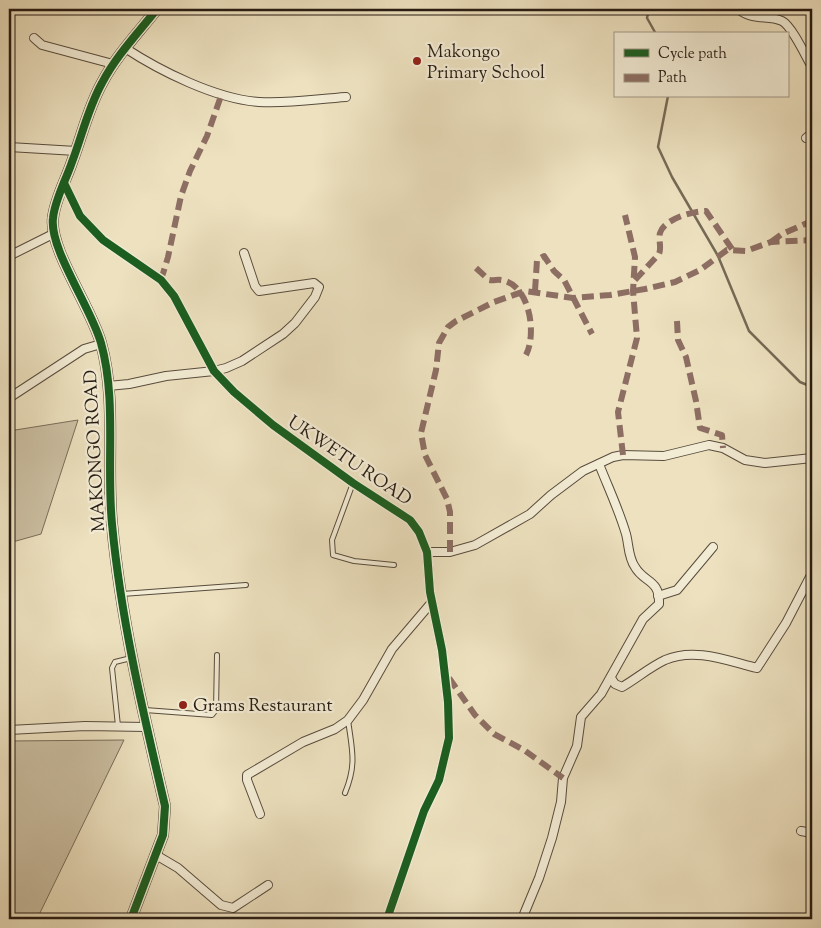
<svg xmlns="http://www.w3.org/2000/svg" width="821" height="928" font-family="'Sorts Mill Goudy',serif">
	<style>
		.green { fill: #cbbfa2; stroke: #786d5a }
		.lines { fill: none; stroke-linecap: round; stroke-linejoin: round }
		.stream { stroke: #756a56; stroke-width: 2.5 }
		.service-casing { stroke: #584c3d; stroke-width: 6 }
		.minor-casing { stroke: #584c3d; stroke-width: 10 }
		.tertiary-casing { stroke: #584c3d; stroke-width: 12 }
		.service { stroke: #f3ecd5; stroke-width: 4 }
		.minor { stroke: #f3ecd5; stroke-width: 8 }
		.tertiary { stroke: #f3ecd5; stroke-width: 10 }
		.quiet { stroke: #8d6e63; stroke-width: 6; stroke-dasharray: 12 6; stroke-linecap: butt }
		.cycleway-casing { stroke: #f3ecd5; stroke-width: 11 }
		.cycleway { stroke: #1b5e20; stroke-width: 8 }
		.poi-dot { fill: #8f2418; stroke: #f3ecd5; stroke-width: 2 }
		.labels { text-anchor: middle; stroke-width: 4.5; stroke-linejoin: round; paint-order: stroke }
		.poi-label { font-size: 18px; fill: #261b12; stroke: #f3ecd5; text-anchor: start }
		.street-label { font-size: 18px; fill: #261b12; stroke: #f3ecd5 }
	</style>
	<rect width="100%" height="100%" fill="#ede1bf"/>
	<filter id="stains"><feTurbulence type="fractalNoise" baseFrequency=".004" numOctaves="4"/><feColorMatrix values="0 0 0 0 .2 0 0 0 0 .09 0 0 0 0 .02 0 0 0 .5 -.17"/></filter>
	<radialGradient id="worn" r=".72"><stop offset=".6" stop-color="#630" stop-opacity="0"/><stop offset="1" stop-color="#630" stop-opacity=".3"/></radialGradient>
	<g class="green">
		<polygon points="78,420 41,534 9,543 9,431"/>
		<polygon points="124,740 37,919 9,919 9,741"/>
	</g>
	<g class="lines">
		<g class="stream">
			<polyline points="649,9 647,18 656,34"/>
			<polyline points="668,96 658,147 672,177 718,256 749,331 800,382 812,387"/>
		</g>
		<defs>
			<g id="service">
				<polyline points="353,483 332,540 333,555 354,561 394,565"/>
				<polyline points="122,594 246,585"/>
				<polyline points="145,710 212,715 216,710 217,655"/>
				<polyline points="118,726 112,668 115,662 131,658"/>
				<path d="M345,793c12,-29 7,-43 3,-73"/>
			</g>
			<g id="minor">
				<path d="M738,9c17,13 29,5 44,12 10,5 24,36 30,46"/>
				<polyline points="34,38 42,45 113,64"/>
				<path d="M125,48c35,23 91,51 134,54 28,2 58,-3 87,-5"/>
				<polyline points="806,138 812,133"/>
				<polyline points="9,147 76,151"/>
				<polyline points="64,183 80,216 103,240 161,280 174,296 214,371 234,392 273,425 353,483 410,520 419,532 427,552 430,592 442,650 448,702 449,738 439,780 424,811 387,919"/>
				<polyline points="9,256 53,234"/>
				<polyline points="108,386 129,384 166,376 214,371 226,368 242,361 283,334 295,323 315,297 319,287 314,283 259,291 255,286 244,253"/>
				<polyline points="9,398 84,349 101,344"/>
				<polyline points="427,552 450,552 475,545 530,514 551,495 583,471 613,457 623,455 664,456 709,445 723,448 745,460 765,463 812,458"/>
				<polyline points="658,596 677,590 713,547"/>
				<path d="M611,678l4,6 7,3c14,-8 28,-20 43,-27 30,-13 63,1 92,8l29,-45 26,-50"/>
				<polyline points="9,730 85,726 146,727"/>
				<polyline points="260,814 247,780 247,775 303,742 335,729 348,720 363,700 392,649 432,602"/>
				<polyline points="801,831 812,833"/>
				<polyline points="156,855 178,868 221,905 233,908 268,885"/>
				<path d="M522,919l17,-41 13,-40 9,-36 2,-24 14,-32 4,-29 20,-23 42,-75 16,-15c1,-25 -15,-21 -24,-37 -7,-10 -6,-22 -9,-33 -7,-24 -18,-47 -27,-70"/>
			</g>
			<path id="tertiary" d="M131,919l32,-84 2,-29c-22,-94 -44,-186 -53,-282 -6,-60 5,-124 -11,-181 -10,-36 -52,-94 -48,-125 2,-19 13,-38 19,-56 10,-26 16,-54 30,-79 14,-27 36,-50 55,-74"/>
		</defs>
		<use href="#service" class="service-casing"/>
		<use href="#minor" class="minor-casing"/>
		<use href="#tertiary" class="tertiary-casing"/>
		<use href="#service" class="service"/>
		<use href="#minor" class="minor"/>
		<use href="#tertiary" class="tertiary"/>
		<g class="quiet">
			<polyline points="771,242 782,234 812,221"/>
			<path d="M476,268l13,12c5,1 8,-1 12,0 29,4 36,54 25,75"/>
			<polyline points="161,280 168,257 181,196 190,171 207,136 222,93"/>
			<path d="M635,280l24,-26c3,-7 -1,-14 1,-21 4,-14 33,-22 46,-22l26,38"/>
			<polyline points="535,291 537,260 544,256 554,271 564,280 592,334"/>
			<polyline points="677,321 678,340 686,357 696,401 700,428 722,435 723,448"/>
			<polyline points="623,455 618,412 637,338 633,291 635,257 625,215"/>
			<polyline points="450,552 450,512 447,499 425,455 421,433 436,370 439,343 448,327 456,321 494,302 525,291 573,298 610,295 645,289 675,282 700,270 727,250 746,251 771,242 812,240"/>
			<polyline points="449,678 475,715 494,734 524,750 563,778"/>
		</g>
		<defs>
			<g id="cycleway">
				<polyline points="64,183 80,216 103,240 161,280 174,296 214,371 234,392 273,425 353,483 410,520 419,532 427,552 430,592 442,650 448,702 449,738 439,780 424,811 387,919"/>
				<path d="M131,919l32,-84 2,-29c-22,-94 -44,-186 -53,-282 -6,-60 5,-124 -11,-181 -10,-36 -52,-94 -48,-125 2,-19 13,-38 19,-56 10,-26 16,-54 30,-79 14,-27 36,-50 55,-74"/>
			</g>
		</defs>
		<use href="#cycleway" class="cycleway-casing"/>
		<use href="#cycleway" class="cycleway"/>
	</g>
	<g class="poi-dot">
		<circle cx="417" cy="61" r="5"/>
		<circle cx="183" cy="705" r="5"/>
	</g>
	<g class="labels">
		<g class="poi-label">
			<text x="427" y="57">Makongo<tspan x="427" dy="21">Primary School</tspan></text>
			<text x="193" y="711">Grams Restaurant</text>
		</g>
		<g class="street-label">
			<text transform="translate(94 451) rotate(-93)" y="6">MAKONGO ROAD</text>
			<text transform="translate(350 460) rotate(34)" y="6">UKWETU ROAD</text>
		</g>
	</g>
	<rect width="821" height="928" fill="none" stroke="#ede1bf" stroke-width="30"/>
	<rect x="10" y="10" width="801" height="908" fill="none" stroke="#261b12" stroke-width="2.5"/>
	<rect x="15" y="15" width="791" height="898" fill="none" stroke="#261b12"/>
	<rect x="614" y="32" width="175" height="65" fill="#f3ecd5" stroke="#a19887"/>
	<rect x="624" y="49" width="25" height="8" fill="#1b5e20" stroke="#a19887"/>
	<text x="658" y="58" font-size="15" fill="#261b12">Cycle path</text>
	<rect x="624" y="74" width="25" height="8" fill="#8d6e63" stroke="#a19887"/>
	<text x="658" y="82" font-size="15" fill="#261b12">Path</text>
	<rect width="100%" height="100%" filter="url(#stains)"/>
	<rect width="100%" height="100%" fill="url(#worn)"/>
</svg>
